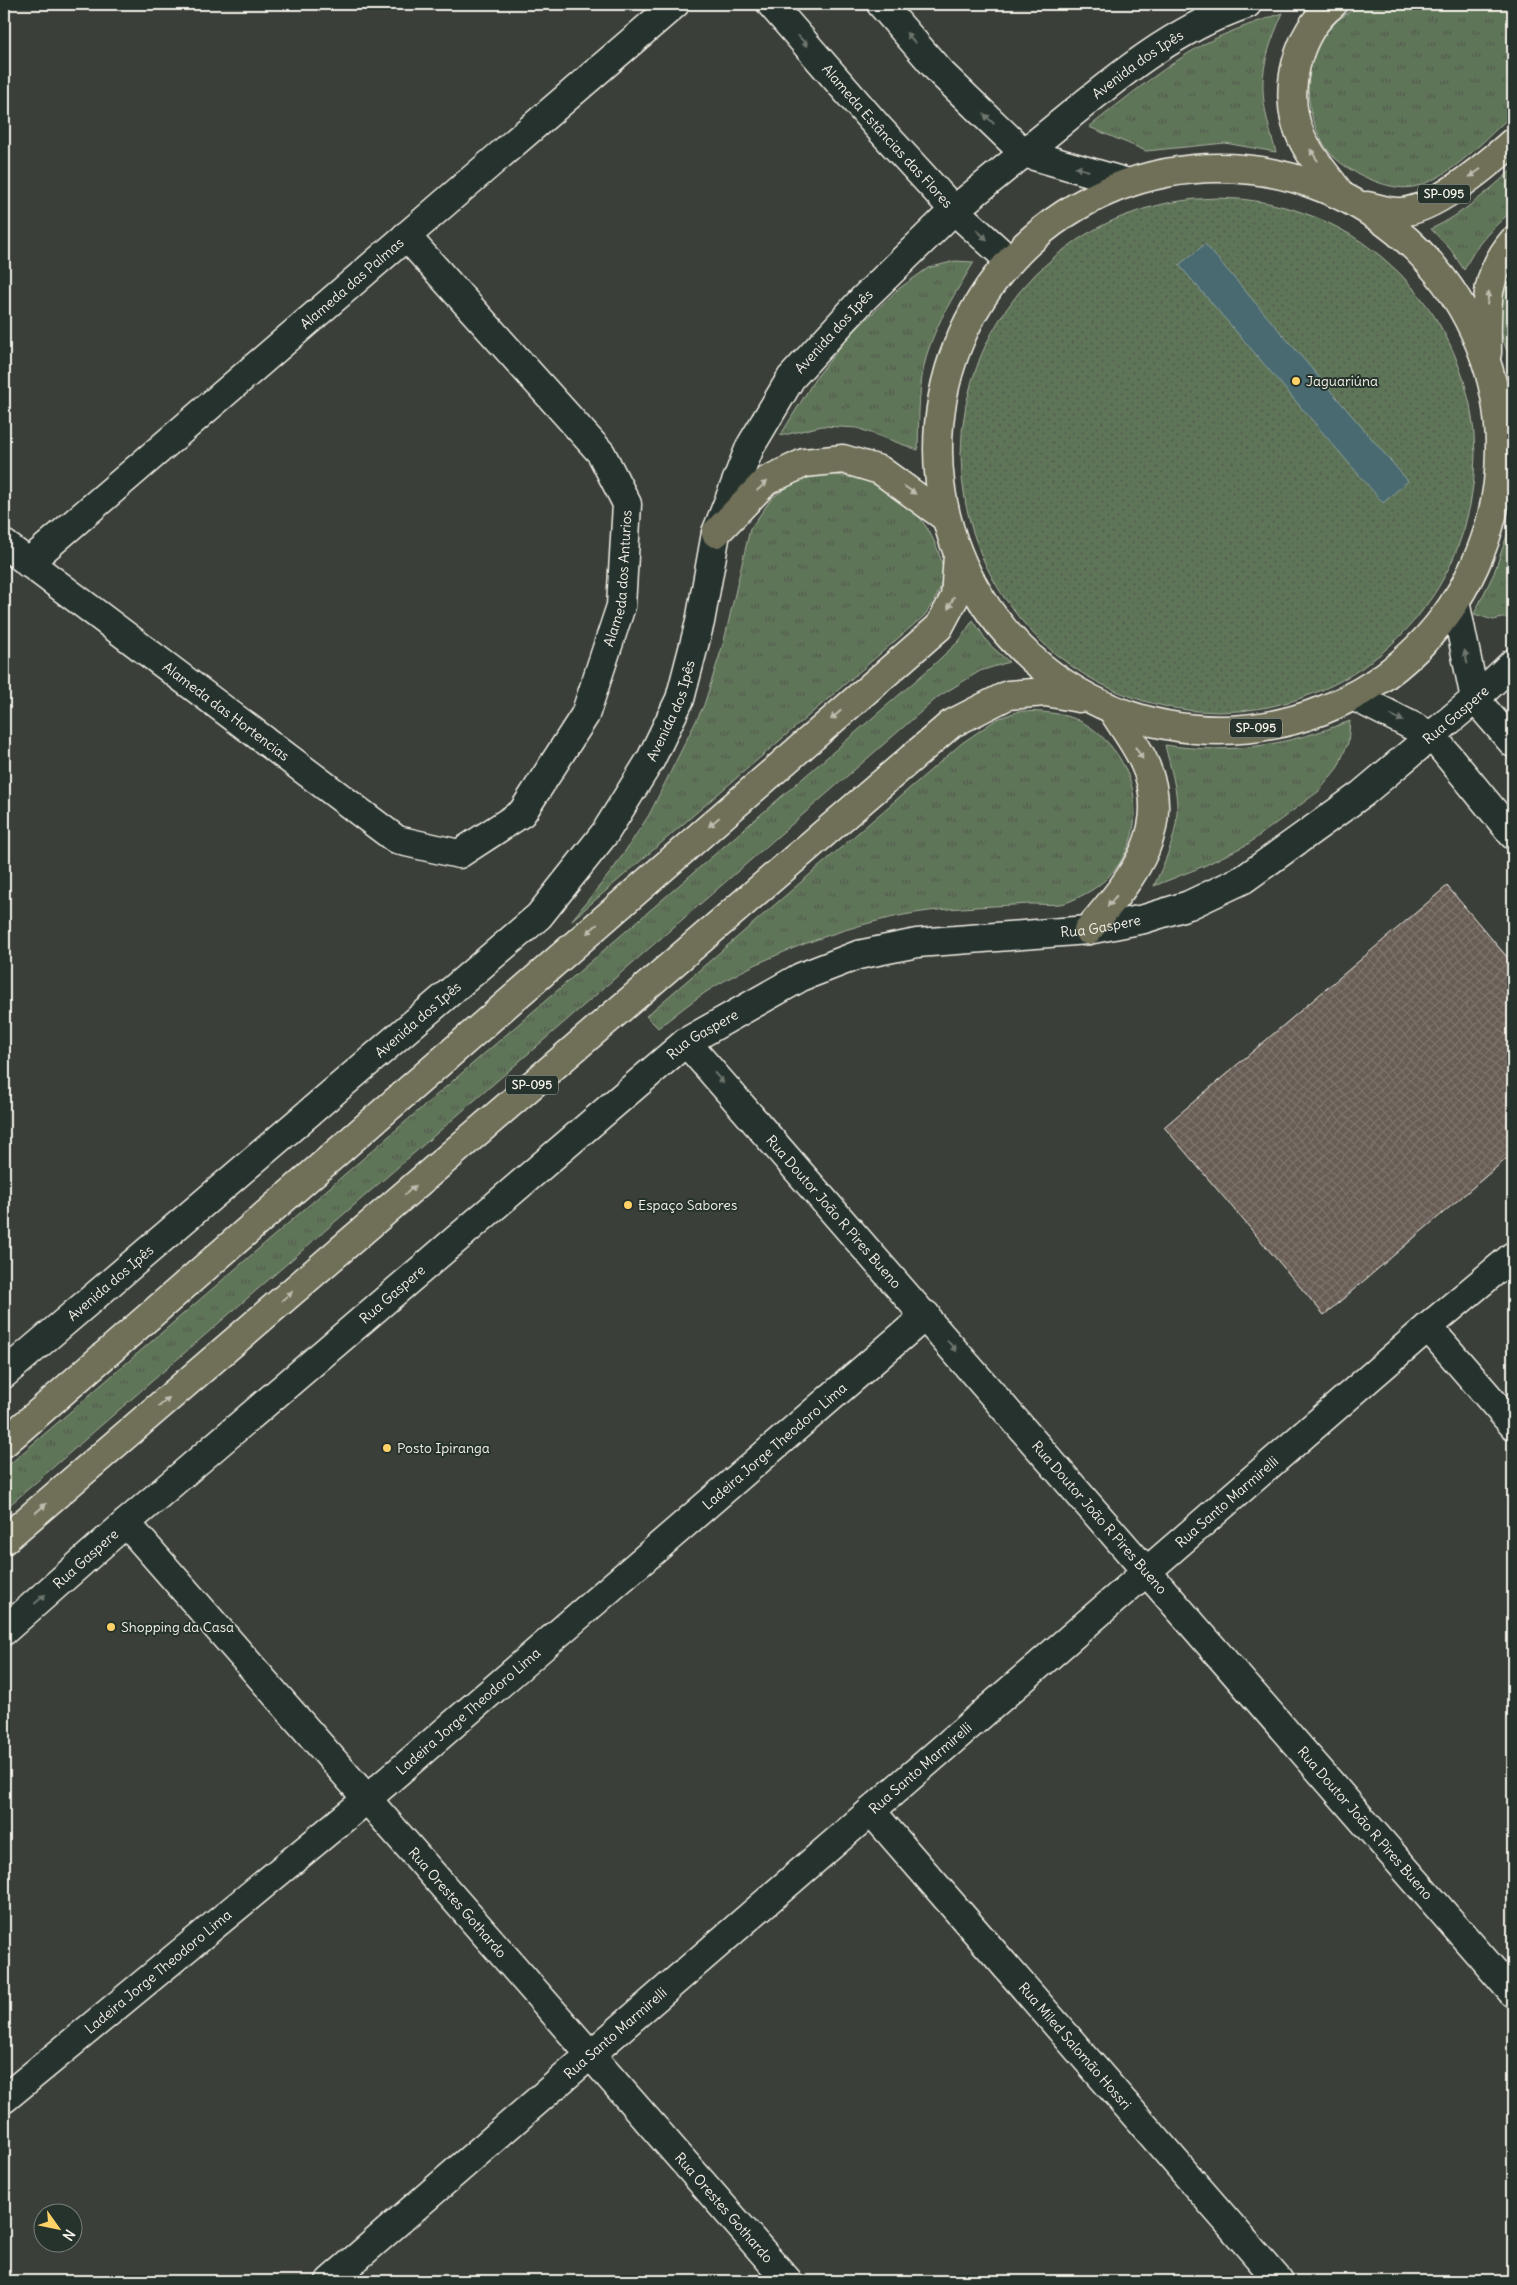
<svg xmlns="http://www.w3.org/2000/svg" width="1517" height="2285" font-family="Delius,sans-serif">
	<style>
		.grass { fill: url(#grass-tufts); stroke: #a9b2a0 }
		.park { fill: url(#park-dots); stroke: #a9b2a0 }
		.water { fill: #496b6f; stroke: #8da19f }
		.building { fill: url(#building-cross-hatch); stroke: #f4f1e8 }
		.lines { fill: none; stroke-linecap: round; stroke-linejoin: round }
		.minor-casing { stroke: #f4f1e8; stroke-width: 31 }
		.tertiary-casing { stroke: #f4f1e8; stroke-width: 31 }
		.primary-casing { stroke: #f4f1e8; stroke-width: 31 }
		.minor { stroke: #26332d; stroke-width: 28 }
		.tertiary { stroke: #26332d; stroke-width: 28 }
		.primary { stroke: #706f59; stroke-width: 28 }
		.oneway { fill: #6e766e }
		.oneway2 { fill: #bfbdaf }
		.poi-dot { fill: #ffd166; stroke: #26332d; stroke-width: 2 }
		.labels { text-anchor: middle; stroke-width: 4; stroke-linejoin: round; paint-order: stroke }
		.shield { fill: #26332d; stroke: #b6b8b0; stroke-width: 1 }
		.shield-label { font-size: 12px; font-weight: bold; fill: #f4f1e8 }
		.street-label { font-size: 14px; fill: #f4f1e8; stroke: #26332d }
		.poi-label { font-size: 14px; fill: #f4f1e8; stroke: #26332d; text-anchor: start }
	</style>
	<defs>
		<pattern id="grass-tufts" width="24" height="20" patternUnits="userSpaceOnUse" patternTransform="scale(1.25)"><rect width="24" height="20" fill="#5e7458"/><path d="M3 7l-1-3M5 7V3M7 7l1-3M15 17l-1-3M17 17v-4M19 17l1-3" fill="none" stroke="#525c4e"/></pattern>
		<pattern id="park-dots" width="8" height="8" patternUnits="userSpaceOnUse" patternTransform="scale(1.25)"><rect width="8" height="8" fill="#5e7458"/><path d="M2 2h.1M6 6h.1" fill="none" stroke="#525c4e" stroke-width="1.8" stroke-linecap="round"/></pattern>
		<pattern id="building-cross-hatch" width="8" height="8" patternUnits="userSpaceOnUse" patternTransform="scale(1.25)"><rect width="8" height="8" fill="#675c54"/><path d="M0 0l8 8M0 8l8-8" fill="none" stroke="#7d746d"/></pattern>
	</defs>
	<rect width="100%" height="100%" fill="#3a3f39"/>
	<filter id="ink" filterUnits="userSpaceOnUse"><feTurbulence type="fractalNoise" baseFrequency=".02" numOctaves="2"/><feDisplacementMap in="SourceGraphic" scale="10" xChannelSelector="R" yChannelSelector="G"/><feConvolveMatrix kernelMatrix="1 2 1 2 8 2 1 2 1" color-interpolation-filters="sRGB"/></filter>
	<g filter="url(#ink)">
		<g class="grass">
			<path d="M1366,4h147v110c-26,23 -53,54 -85,68 -18,9 -34,6 -51,0 -19,-7 -42,-19 -52,-36 -32,-51 -18,-121 41,-142z"/>
			<path d="M1283,13c-26,58 -25,79 -7,139l-51,-9 -79,8 -57,-24c37,-29 74,-60 115,-83 25,-13 52,-22 79,-31z"/>
			<path d="M1513,169v41c-22,19 -36,33 -49,60l-13,-20 -20,-21c32,-15 56,-37 82,-60z"/>
			<path d="M955,261l19,1c-18,30 -37,59 -47,92 -9,31 -8,64 -9,96l-61,-22 -35,-2 -42,10 35,-57 34,-43 48,-46 31,-22z"/>
			<path d="M1513,276v87c-16,-28 -19,-59 0,-87z"/>
			<path d="M825,474c49,3 89,23 110,69 4,9 9,24 8,34 -2,14 -10,26 -18,38l-354,306 43,-53 35,-53 55,-110 20,-64 26,-112 22,-31 24,-17z"/>
			<polygon points="1513,518 1513,616 1493,620 1474,614 1494,573"/>
			<polygon points="973,620 989,644 1009,662 980,671 938,697 4,1510 4,1469 929,669 959,641"/>
			<path d="M1019,711c39,1 64,3 91,34 38,44 33,112 -18,145 -7,4 -16,9 -24,12 -10,4 -26,2 -37,2 -34,2 -69,3 -102,7 -67,8 -167,44 -223,81 -17,11 -32,24 -48,36l-12,-12 316,-273 35,-24z"/>
			<path d="M1350,721l-2,22 -10,24 -19,24 -71,53 -44,22 -50,20c10,-23 22,-47 23,-73 1,-23 -7,-46 -12,-68 67,10 122,0 185,-24z"/>
		</g>
		<circle class="park" cx="1218" cy="455" r="257"/>
		<polygon class="water" points="1205,244 1408,481 1383,503 1179,265"/>
		<polygon class="building" points="1447,886 1513,964 1513,1153 1324,1315 1164,1127"/>
		<g class="lines">
			<defs>
				<g id="minor">
					<path id="s1" d="M771,4l106,122 77,84"/>
					<path id="s2" d="M881,4l60,69 83,80c70,-56 137,-120 223,-149"/>
					<path id="s3" d="M4,544l393,296 62,14 63,-41 63,-98 36,-109 6,-102 -26,-51 -195,-217"/>
					<path id="s4" d="M28,563l647,-559"/>
					<path id="s5" d="M686,1042l827,951"/>
					<polyline points="1428,1327 1513,1425"/>
					<path id="s6" d="M126,1523l662,758"/>
					<path id="s7" d="M871,1811l408,470"/>
					<path id="s8" d="M4,2099l363,-300 559,-484"/>
					<path id="s9" d="M330,2281l1098,-954 85,-71"/>
				</g>
				<g id="tertiary">
					<polyline points="954,210 1010,261"/>
					<polyline points="1455,601 1475,699 1513,743"/>
					<polyline points="1353,696 1432,736 1513,835"/>
					<path id="s10" d="M4,1374l535,-458 66,-83 46,-74 29,-60 20,-77 16,-89 34,-86 41,-69 72,-79 91,-89 70,-57 104,30"/>
					<path id="s11" d="M4,1631l122,-108 560,-481 115,-65 57,-22 59,-12 171,-13 56,-11 45,-14 55,-26 118,-85 113,-95 38,-36"/>
				</g>
				<g id="primary">
					<path d="M1333,4c-36,28 -51,88 -33,130 9,22 28,42 41,61"/>
					<circle cx="1219" cy="449" r="281"/>
					<path d="M1367,206c10,2 21,6 31,6 33,1 90,-48 115,-70"/>
					<path d="M1487,353c0,-43 -4,-77 26,-112"/>
					<polyline points="716,533 766,481 804,463 843,459 880,470 946,518"/>
					<path d="M1088,930c42,-50 88,-100 55,-170 -8,-17 -20,-33 -30,-49"/>
					<polyline points="4,1443 939,627 955,597 958,555"/>
					<polyline points="4,1540 951,724 1008,695 1046,692 1079,698"/>
				</g>
			</defs>
			<use href="#minor" class="minor-casing"/>
			<use href="#tertiary" class="tertiary-casing"/>
			<use href="#primary" class="primary-casing"/>
			<use href="#minor" class="minor"/>
			<use href="#tertiary" class="tertiary"/>
			<use href="#primary" class="primary"/>
		</g>
		<defs><path id="oneway-solid" d="M-6-.8H1V-3.2L6.5 0L1 3.2V.8H-6Z" transform="scale(1.25)"/></defs>
		<g class="oneway">
			<use href="#oneway-solid" transform="translate(911 38) rotate(-131)"/>
			<use href="#oneway-solid" transform="translate(803 41) rotate(49)"/>
			<use href="#oneway-solid" transform="translate(989 119) rotate(-136)"/>
			<use href="#oneway-solid" transform="translate(1082 169) rotate(-164)"/>
			<use href="#oneway-solid" transform="translate(982 235) rotate(42)"/>
			<use href="#oneway-solid" transform="translate(1466 657) rotate(-102)"/>
			<use href="#oneway-solid" transform="translate(1397 718) rotate(27)"/>
			<use href="#oneway-solid" transform="translate(719 1078) rotate(49)"/>
			<use href="#oneway-solid" transform="translate(952 1346) rotate(49)"/>
			<use href="#oneway-solid" transform="translate(40 1599) rotate(-41)"/>
		</g>
		<g class="oneway2">
			<use href="#oneway-solid" transform="translate(1314 155) rotate(-123)"/>
			<use href="#oneway-solid" transform="translate(1475 173) rotate(145)"/>
			<use href="#oneway-solid" transform="translate(1488 298) rotate(-82)"/>
			<use href="#oneway-solid" transform="translate(762 486) rotate(-43)"/>
			<use href="#oneway-solid" transform="translate(910 490) rotate(35)"/>
			<use href="#oneway-solid" transform="translate(951 603) rotate(115)"/>
			<use href="#oneway-solid" transform="translate(836 715) rotate(139)"/>
			<use href="#oneway-solid" transform="translate(1139 753) rotate(58)"/>
			<use href="#oneway-solid" transform="translate(714 822) rotate(139)"/>
			<use href="#oneway-solid" transform="translate(1112 901) rotate(130)"/>
			<use href="#oneway-solid" transform="translate(592 929) rotate(139)"/>
			<use href="#oneway-solid" transform="translate(410 1190) rotate(-41)"/>
			<use href="#oneway-solid" transform="translate(287 1296) rotate(-41)"/>
			<use href="#oneway-solid" transform="translate(164 1402) rotate(-41)"/>
			<use href="#oneway-solid" transform="translate(41 1508) rotate(-41)"/>
		</g>
	</g>
	<g class="poi-dot">
		<circle cx="1296" cy="381" r="5"/>
		<circle cx="628" cy="1205" r="5"/>
		<circle cx="387" cy="1448" r="5"/>
		<circle cx="111" cy="1627" r="5"/>
	</g>
	<g class="labels">
		<g class="shield">
			<rect x="1418" y="184.5" width="52" height="19" rx="4"/>
			<rect x="1230" y="718.5" width="52" height="19" rx="4"/>
			<rect x="506" y="1075.5" width="52" height="19" rx="4"/>
		</g>
		<g class="shield-label">
			<text x="1444" y="198">SP-095</text>
			<text x="1256" y="732">SP-095</text>
			<text x="532" y="1089">SP-095</text>
		</g>
		<g class="street-label">
			<text dy="5" stroke="none"><textPath href="#s2" startOffset="351">Avenida dos Ipês</textPath></text>
			<text dy="5" stroke="none"><textPath href="#s1" startOffset="176">Alameda Estâncias das Flores</textPath></text>
			<text dy="5" stroke="none"><textPath href="#s4" startOffset="428">Alameda das Palmas</textPath></text>
			<text dy="5" stroke="none"><textPath href="#s10" startOffset="1370">Avenida dos Ipês</textPath></text>
			<text dy="5" stroke="none"><textPath href="#s3" startOffset="889">Alameda dos Anturios</textPath></text>
			<text dy="5" stroke="none"><textPath href="#s10" startOffset="950">Avenida dos Ipês</textPath></text>
			<text dy="5" stroke="none"><textPath href="#s3" startOffset="278">Alameda das Hortencias</textPath></text>
			<text dy="5" stroke="none"><textPath href="#s11" startOffset="1759">Rua Gaspere</textPath></text>
			<text dy="5" stroke="none"><textPath href="#s11" startOffset="1339">Rua Gaspere</textPath></text>
			<text dy="5" stroke="none"><textPath href="#s10" startOffset="545">Avenida dos Ipês</textPath></text>
			<text dy="5" stroke="none"><textPath href="#s11" startOffset="919">Rua Gaspere</textPath></text>
			<text dy="5" stroke="none"><textPath href="#s5" startOffset="225">Rua Doutor João R Pires Bueno</textPath></text>
			<text dy="5" stroke="none"><textPath href="#s10" startOffset="140">Avenida dos Ipês</textPath></text>
			<text dy="5" stroke="none"><textPath href="#s11" startOffset="514">Rua Gaspere</textPath></text>
			<text dy="5" stroke="none"><textPath href="#s8" startOffset="1010">Ladeira Jorge Theodoro Lima</textPath></text>
			<text dy="5" stroke="none"><textPath href="#s9" startOffset="1188">Rua Santo Marmirelli</textPath></text>
			<text dy="5" stroke="none"><textPath href="#s5" startOffset="630">Rua Doutor João R Pires Bueno</textPath></text>
			<text dy="5" stroke="none"><textPath href="#s11" startOffset="109">Rua Gaspere</textPath></text>
			<text dy="5" stroke="none"><textPath href="#s8" startOffset="605">Ladeira Jorge Theodoro Lima</textPath></text>
			<text dy="5" stroke="none"><textPath href="#s9" startOffset="782">Rua Santo Marmirelli</textPath></text>
			<text dy="5" stroke="none"><textPath href="#s5" startOffset="1035">Rua Doutor João R Pires Bueno</textPath></text>
			<text dy="5" stroke="none"><textPath href="#s6" startOffset="504">Rua Orestes Gothardo</textPath></text>
			<text dy="5" stroke="none"><textPath href="#s8" startOffset="200">Ladeira Jorge Theodoro Lima</textPath></text>
			<text dy="5" stroke="none"><textPath href="#s9" startOffset="378">Rua Santo Marmirelli</textPath></text>
			<text dy="5" stroke="none"><textPath href="#s7" startOffset="311">Rua Miled Salomão Hossri</textPath></text>
			<text dy="5" stroke="none"><textPath href="#s6" startOffset="909">Rua Orestes Gothardo</textPath></text>
		</g>
		<g class="poi-label">
			<text x="1306" y="386">Jaguariúna</text>
			<text x="638" y="1210">Espaço Sabores</text>
			<text x="397" y="1453">Posto Ipiranga</text>
			<text x="121" y="1632">Shopping da Casa</text>
		</g>
	</g>
	<rect width="1517" height="2285" fill="none" stroke="#26332d" stroke-width="20"/>
	<rect x="10" y="10" width="1497" height="2265" fill="none" stroke="#f4f1e8" stroke-width="2" filter="url(#ink)"/>
	<g transform="translate(58 2228) rotate(123)"><circle r="24" fill="#26332d" stroke="#787f78"/>
	<path d="M0-4L9 19L0 12L-9 19Z" fill="#ffd166"/>
	<text y="-8" font-size="14" font-weight="bold" text-anchor="middle" fill="#f4f1e8">N</text>
	</g>
</svg>
